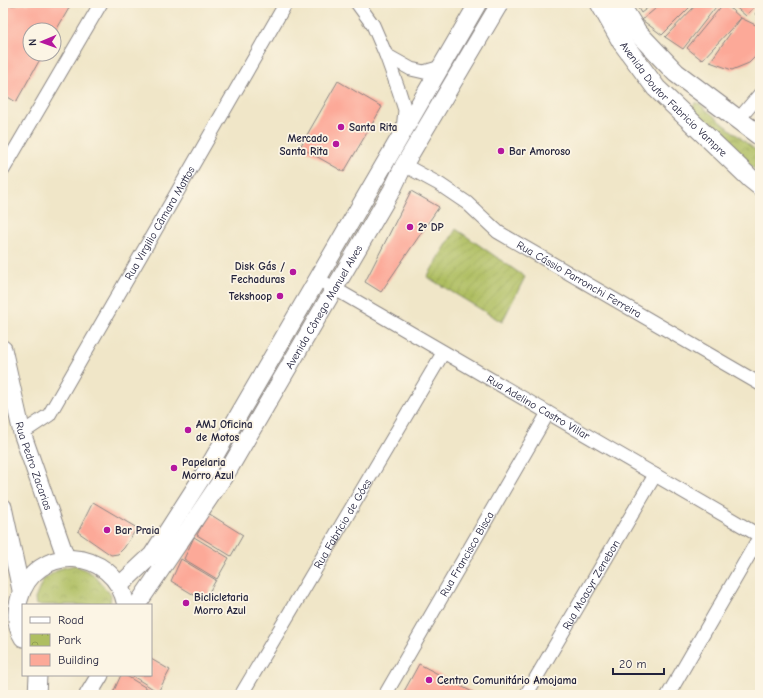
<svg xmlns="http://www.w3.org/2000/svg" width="763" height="698" font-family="'Comic Neue',sans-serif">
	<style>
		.park { fill: url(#park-crowns); stroke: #68704e }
		.garden { fill: url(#garden-furrows); stroke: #68704e }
		.building { fill: #fca998 }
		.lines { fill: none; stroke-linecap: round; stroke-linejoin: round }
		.minor-casing { stroke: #898482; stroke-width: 15 }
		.tertiary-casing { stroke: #898482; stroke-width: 19 }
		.secondary-casing { stroke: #898482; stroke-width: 21 }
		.minor { stroke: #fff; stroke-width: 13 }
		.tertiary { stroke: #fff; stroke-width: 17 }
		.secondary { stroke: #fff; stroke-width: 19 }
		.poi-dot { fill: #b5179e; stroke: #fcf5e5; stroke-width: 1.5 }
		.labels { text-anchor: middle; stroke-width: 3.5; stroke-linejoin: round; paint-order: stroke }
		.street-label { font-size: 11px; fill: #22223b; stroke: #fcf5e5 }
		.poi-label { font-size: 11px; font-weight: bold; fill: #22223b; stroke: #fcf5e5; text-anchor: start }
	</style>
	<defs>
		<pattern id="park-crowns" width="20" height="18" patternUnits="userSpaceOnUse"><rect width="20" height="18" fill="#aebe61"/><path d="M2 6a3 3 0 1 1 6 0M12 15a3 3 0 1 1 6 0" fill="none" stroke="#95a355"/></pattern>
		<pattern id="garden-furrows" width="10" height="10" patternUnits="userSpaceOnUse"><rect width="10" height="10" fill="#aebe61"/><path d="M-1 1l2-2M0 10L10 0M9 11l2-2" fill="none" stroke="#95a355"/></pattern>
	</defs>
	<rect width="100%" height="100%" fill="#fcf5e5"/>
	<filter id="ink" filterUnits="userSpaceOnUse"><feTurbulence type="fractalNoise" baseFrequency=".025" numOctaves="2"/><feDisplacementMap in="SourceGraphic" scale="8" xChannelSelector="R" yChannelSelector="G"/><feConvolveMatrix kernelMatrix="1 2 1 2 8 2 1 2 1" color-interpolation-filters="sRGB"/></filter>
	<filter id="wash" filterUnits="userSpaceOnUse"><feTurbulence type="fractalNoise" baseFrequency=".012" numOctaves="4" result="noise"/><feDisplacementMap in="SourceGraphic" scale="16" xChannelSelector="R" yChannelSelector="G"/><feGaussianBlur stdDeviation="0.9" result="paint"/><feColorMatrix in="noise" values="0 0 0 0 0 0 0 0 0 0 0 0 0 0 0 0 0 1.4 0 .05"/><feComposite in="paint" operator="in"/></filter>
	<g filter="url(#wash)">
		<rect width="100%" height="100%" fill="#f0e6c8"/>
		<g class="park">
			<polygon points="697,102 760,154 760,174 687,111"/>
			<polygon points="75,565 93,574 111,595 110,605 36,605 35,599 43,580 59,569"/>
		</g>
		<polygon class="garden" points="456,229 525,277 502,322 427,277"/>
		<g id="blocks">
			<g class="building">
				<polygon points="36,3 72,3 54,34 54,30 30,30 30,54 43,54 16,102 3,94 3,6"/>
				<polygon points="635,3 654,3 641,13"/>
				<polygon points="662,3 694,3 662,35 642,20"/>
				<polygon points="698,3 719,3 683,49 665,37"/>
				<polygon points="724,3 741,18 760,27 760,52 749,63 732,70 710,62 741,18 702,60 687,48"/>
				<polygon points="731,3 758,3 746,16"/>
				<polygon points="760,8 760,19 755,14"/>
				<polygon points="338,81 382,107 344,172 300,147"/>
				<polygon points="411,191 439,207 381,292 365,282"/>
				<polygon points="93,502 137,528 124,548 118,554 111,555 78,532"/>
				<polygon points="208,513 243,535 231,556 197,535"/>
				<polygon points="194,537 229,558 217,579 184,559"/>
				<polygon points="181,559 216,580 204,601 171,581"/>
				<polygon points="151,659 170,670 158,692 131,675 151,675"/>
				<polygon points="419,664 478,695 402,695"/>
				<polygon points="121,675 125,675 158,695 112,695"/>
			</g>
		</g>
	</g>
	<g filter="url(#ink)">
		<use href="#blocks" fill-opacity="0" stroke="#898482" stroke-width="1"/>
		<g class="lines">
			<defs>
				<g id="minor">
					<polyline points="357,3 373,25 386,55 399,91 405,110 403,130"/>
					<polyline points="386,55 411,69 424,72 441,67"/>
					<polyline points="739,119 760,94"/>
					<path id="s1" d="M404,165l35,19 28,19 31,29 262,152"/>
					<polyline points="3,170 101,3"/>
					<path id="s2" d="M318,279l442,257 -92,159"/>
					<path id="s3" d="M22,433l27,-18 237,-412"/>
					<path id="s4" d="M241,695l202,-342"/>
					<path id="s5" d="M385,695l163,-282"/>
					<path id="s6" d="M526,695l129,-220"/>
				</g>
				<g id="tertiary">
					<path id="s7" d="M3,349l19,84 44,125"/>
					<polyline points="3,507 21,590"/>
					<polyline points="119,586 152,555 206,471 478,3"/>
					<path id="s8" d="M137,605l92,-136 163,-279 12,-25 96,-162"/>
					<path d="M23,638c-2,-3 -4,-7 -5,-11 -2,-9 -1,-19 1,-27 15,-58 95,-54 107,5"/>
					<polyline points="37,695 38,675"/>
					<polyline points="88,695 100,675"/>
				</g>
				<g id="secondary">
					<path id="s9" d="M600,3l22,39 34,46 94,90 10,8"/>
					<polyline points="619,3 637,32 676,73 760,136"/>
				</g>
			</defs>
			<use href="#minor" class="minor-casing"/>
			<use href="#tertiary" class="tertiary-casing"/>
			<use href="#secondary" class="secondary-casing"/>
			<use href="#minor" class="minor"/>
			<use href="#tertiary" class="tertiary"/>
			<use href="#secondary" class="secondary"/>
		</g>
	</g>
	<g class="poi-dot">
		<circle cx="341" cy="127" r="4"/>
		<circle cx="336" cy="144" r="4"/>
		<circle cx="501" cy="151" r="4"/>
		<circle cx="410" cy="227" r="4"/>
		<circle cx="293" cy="272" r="4"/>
		<circle cx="280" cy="296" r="4"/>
		<circle cx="188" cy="430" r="4"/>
		<circle cx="174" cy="468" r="4"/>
		<circle cx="107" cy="530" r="4"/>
		<circle cx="186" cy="603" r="4"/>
		<circle cx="429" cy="680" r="4"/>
	</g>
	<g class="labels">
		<g class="street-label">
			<text dy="4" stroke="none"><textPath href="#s9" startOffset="122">Avenida Doutor Fabricio Vampre</textPath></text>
			<text dy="4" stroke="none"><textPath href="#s3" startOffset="254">Rua Virgilio Câmara Mattos</textPath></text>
			<text dy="4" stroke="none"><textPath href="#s1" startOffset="210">Rua Cássio Parronchi Ferreira</textPath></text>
			<text dy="4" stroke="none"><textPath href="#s8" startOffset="352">Avenida Cônego Manuel Alves</textPath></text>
			<text dy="4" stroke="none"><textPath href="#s2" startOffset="255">Rua Adelino Castro Villar</textPath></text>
			<text dy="4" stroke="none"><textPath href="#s7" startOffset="121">Rua Pedro Zacarias</textPath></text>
			<text dy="4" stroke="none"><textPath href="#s4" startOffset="199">Rua Fabrício de Góes</textPath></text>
			<text dy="4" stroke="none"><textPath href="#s5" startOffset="163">Rua Francisco Bisca</textPath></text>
			<text dy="4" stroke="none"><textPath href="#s6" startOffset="128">Rua Moacyr Zenebon</textPath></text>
		</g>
		<g class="poi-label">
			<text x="349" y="131">Santa Rita</text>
			<text x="328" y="142" text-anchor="end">Mercado<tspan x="328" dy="13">Santa Rita</tspan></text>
			<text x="509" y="155">Bar Amoroso</text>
			<text x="418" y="231">2º DP</text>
			<text x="285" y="270" text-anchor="end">Disk Gás /<tspan x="285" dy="13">Fechaduras</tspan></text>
			<text x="272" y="300" text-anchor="end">Tekshoop</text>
			<text x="196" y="428">AMJ Oficina<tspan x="196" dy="13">de Motos</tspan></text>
			<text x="182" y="466">Papelaria<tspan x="182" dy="13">Morro Azul</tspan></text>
			<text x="115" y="534">Bar Praia</text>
			<text x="194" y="601">Biclicletaria<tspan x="194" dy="13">Morro Azul</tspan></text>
			<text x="437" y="684">Centro Comunitário Amojama</text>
		</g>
	</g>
	<rect width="763" height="698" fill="none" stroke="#fcf5e5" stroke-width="16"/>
	<rect x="22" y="604" width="130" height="72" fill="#fcf5e5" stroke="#a5a1a1"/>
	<rect x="30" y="617" width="20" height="6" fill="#ffffff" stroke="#a5a1a1"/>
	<text x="58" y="624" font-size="12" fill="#22223b">Road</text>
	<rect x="30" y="634" width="20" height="12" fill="url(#park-crowns)" stroke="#a5a1a1"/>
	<text x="58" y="644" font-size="12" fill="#22223b">Park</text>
	<rect x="30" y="654" width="20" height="12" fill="#fca998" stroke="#a5a1a1"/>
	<text x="58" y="664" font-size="12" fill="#22223b">Building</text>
	<g transform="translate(42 42) rotate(268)"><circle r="19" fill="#fcf5e5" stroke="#a5a1a1"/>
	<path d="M0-3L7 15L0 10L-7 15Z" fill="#b5179e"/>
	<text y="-6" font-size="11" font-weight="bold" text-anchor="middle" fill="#22223b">N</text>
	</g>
	<path d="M613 668v6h51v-6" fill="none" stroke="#22223b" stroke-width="2"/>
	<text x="619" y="668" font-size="12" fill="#22223b" stroke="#fcf5e5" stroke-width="3" paint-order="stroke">20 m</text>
</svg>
